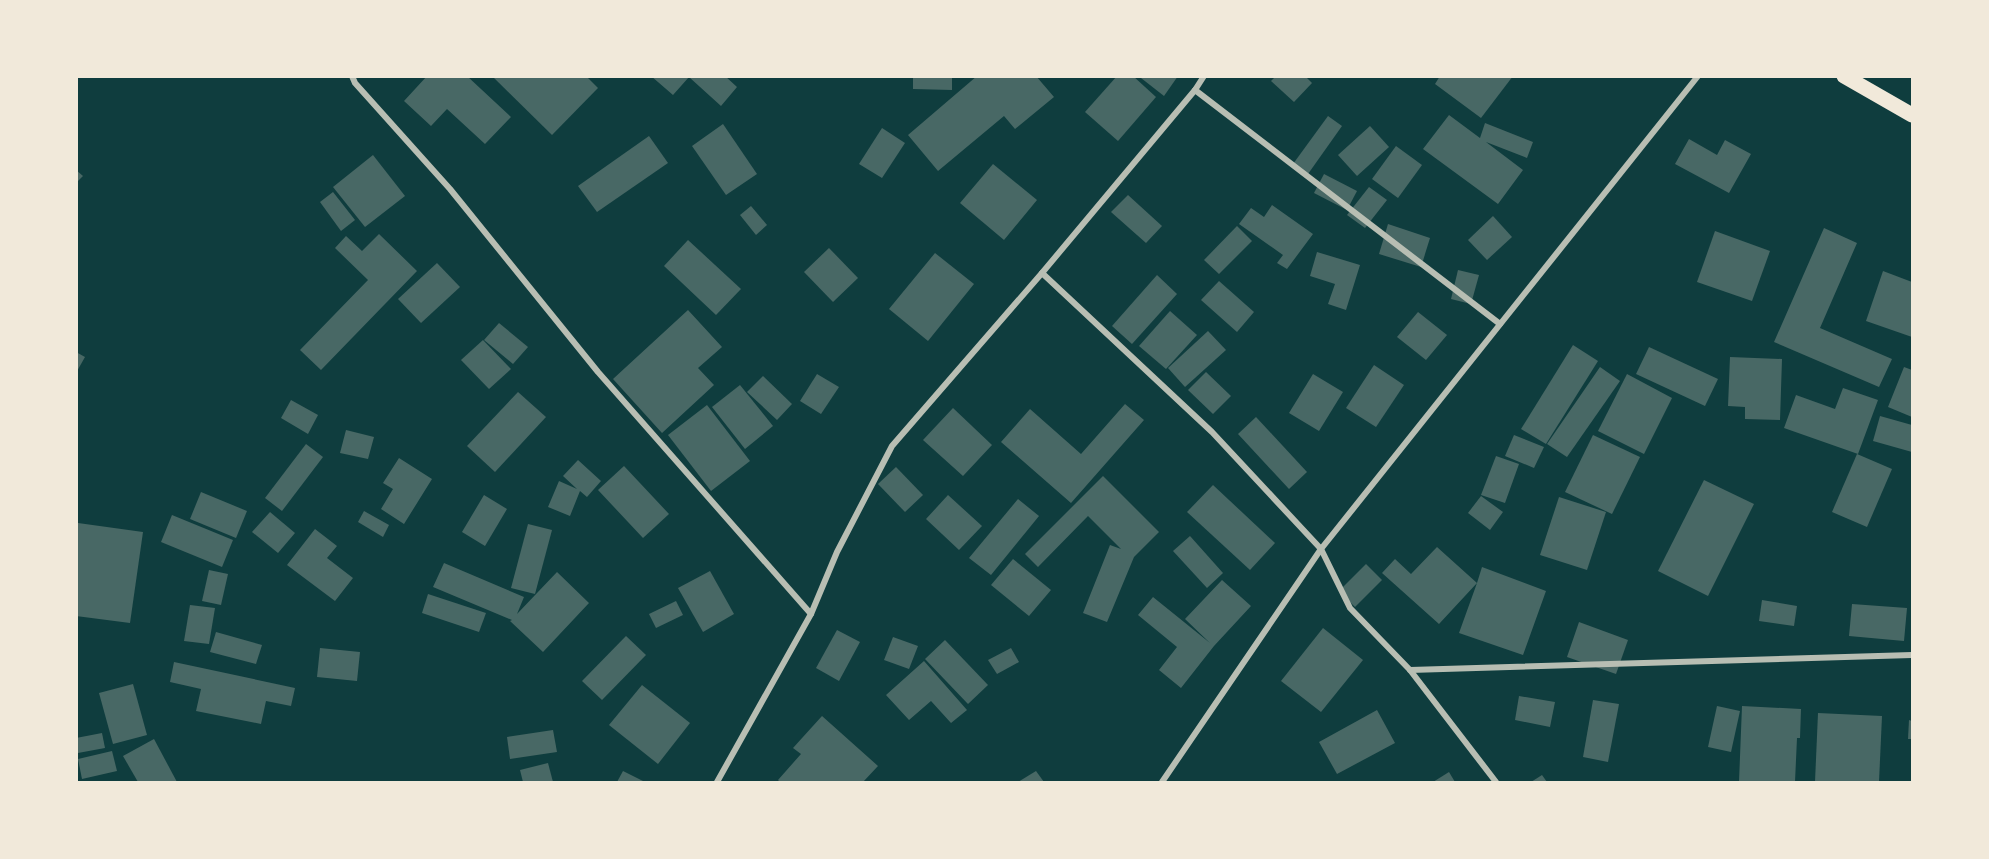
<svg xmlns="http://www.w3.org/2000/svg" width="1989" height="859" font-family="Karla,sans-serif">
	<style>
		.building { fill: #486865 }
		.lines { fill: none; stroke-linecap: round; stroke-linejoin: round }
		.minor { stroke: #b8beb3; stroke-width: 6 }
		.primary { stroke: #f1e9da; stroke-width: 15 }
	</style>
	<rect width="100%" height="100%" fill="#0f3d3e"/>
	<g class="building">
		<polygon points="427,76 467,76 511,117 485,144 447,109 431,126 404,101"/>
		<polygon points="492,76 586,76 598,88 552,135"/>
		<polygon points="651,76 725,76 737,87 721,106 689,77 673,95"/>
		<polygon points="913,76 952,76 952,90 913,89"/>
		<polygon points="977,76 1036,76 1054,97 1015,129 1004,116 938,171 908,135"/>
		<polygon points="1117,76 1133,76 1156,97 1118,141 1085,112"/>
		<polygon points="1143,76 1178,76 1164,96 1141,78"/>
		<polygon points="1276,76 1305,76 1312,83 1294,102 1271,81"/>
		<polygon points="1440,76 1513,76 1481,118 1435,84"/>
		<polygon points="1449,115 1480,138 1485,123 1533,142 1527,158 1486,142 1523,170 1498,204 1423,149"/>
		<polygon points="1328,116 1342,126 1308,174 1293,164"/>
		<polygon points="723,124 757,174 726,195 692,146"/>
		<polygon points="1370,126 1389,147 1357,176 1338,155"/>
		<polygon points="882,128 905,143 882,178 859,164"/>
		<polygon points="649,136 668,163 597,212 578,186"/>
		<polygon points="1689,139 1717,155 1725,140 1751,154 1729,193 1675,164"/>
		<polygon points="1396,146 1422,165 1398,198 1372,179"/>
		<polygon points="373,155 405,196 365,227 333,187"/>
		<polygon points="993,164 1037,200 1004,240 960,203"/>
		<polygon points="76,170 83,176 76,183"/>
		<polygon points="1324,174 1357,191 1347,210 1314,193"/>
		<polygon points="1369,187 1387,200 1365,228 1347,215"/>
		<polygon points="333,192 355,220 341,231 320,202"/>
		<polygon points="1128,195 1162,226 1146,243 1111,212"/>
		<polygon points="1272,205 1313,234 1287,269 1277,263 1283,255 1239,224 1251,208 1264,217"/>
		<polygon points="751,206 767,225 756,235 740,215"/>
		<polygon points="1493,216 1512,237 1487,260 1468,240"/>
		<polygon points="1388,224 1430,238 1421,267 1379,254"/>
		<polygon points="1237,226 1252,241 1219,274 1204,260"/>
		<polygon points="1824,228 1857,243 1820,328 1892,359 1879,387 1774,342"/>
		<polygon points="1715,231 1770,251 1752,301 1697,282"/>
		<polygon points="379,234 417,271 321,370 300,350 368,280 335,248 346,236 362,251"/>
		<polygon points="688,240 741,289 716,315 664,266"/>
		<polygon points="829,248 858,278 833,302 804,272"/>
		<polygon points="1317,252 1360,265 1346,310 1328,304 1335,284 1310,276"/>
		<polygon points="935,253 974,284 928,341 889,309"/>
		<polygon points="437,263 460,287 421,323 398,299"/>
		<polygon points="1458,270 1479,275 1471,304 1451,299"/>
		<polygon points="1883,271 1912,282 1912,337 1866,321"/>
		<polygon points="1157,275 1177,294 1132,344 1112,326"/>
		<polygon points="1219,281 1254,312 1237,332 1201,300"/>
		<polygon points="688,310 722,347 698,368 714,385 662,433 613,379"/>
		<polygon points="1170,311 1197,335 1166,369 1139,346"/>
		<polygon points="1418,312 1447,335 1426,360 1397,337"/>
		<polygon points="499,323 528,347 513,364 484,340"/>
		<polygon points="1208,331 1226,350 1185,387 1168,368"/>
		<polygon points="483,340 511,369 489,389 461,360"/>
		<polygon points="1573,345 1598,361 1546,444 1521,429"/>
		<polygon points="1649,347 1718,379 1705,406 1636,374"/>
		<polygon points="76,352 85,357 76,373"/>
		<polygon points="1730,357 1782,359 1780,420 1745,419 1745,407 1728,406"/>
		<polygon points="1374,365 1404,385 1376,427 1346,408"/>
		<polygon points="1600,367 1620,381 1567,457 1547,444"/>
		<polygon points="1904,367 1912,370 1912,417 1888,407"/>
		<polygon points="1206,372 1231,396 1213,414 1188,390"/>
		<polygon points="817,374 839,387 821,414 800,401"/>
		<polygon points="1313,374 1343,392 1319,431 1289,413"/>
		<polygon points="1627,374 1672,398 1644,454 1598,431"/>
		<polygon points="763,376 792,404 777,420 747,392"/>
		<polygon points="740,385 773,426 745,449 712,407"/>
		<polygon points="1843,388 1878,400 1858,454 1784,428 1796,395 1835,409"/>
		<polygon points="518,392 546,417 495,472 467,446"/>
		<polygon points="291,400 318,415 308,434 281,418"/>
		<polygon points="1125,404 1144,420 1071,503 1001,442 1030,409 1081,454"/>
		<polygon points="707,405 750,461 711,491 668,435"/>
		<polygon points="953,408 992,445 963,476 923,440"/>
		<polygon points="1880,416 1912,425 1912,452 1873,441"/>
		<polygon points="1256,417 1307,472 1289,489 1238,434"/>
		<polygon points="346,430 374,437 368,459 340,453"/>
		<polygon points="1514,435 1544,447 1534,468 1505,456"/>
		<polygon points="1593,435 1640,457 1612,514 1565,492"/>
		<polygon points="306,444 323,457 282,511 265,498"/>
		<polygon points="1857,454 1892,469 1867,527 1832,512"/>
		<polygon points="1496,456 1519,464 1505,503 1481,495"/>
		<polygon points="399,458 432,479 404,524 381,509 393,489 383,483"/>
		<polygon points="578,460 601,481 587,497 580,491 570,516 548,507 559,481 577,489 563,476"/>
		<polygon points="624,466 669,514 643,538 598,490"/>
		<polygon points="896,467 923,495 905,512 878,484"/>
		<polygon points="1103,476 1159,532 1134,557 1107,622 1083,613 1110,545 1121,549 1088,516 1038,567 1025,554"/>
		<polygon points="1704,480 1754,504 1708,596 1658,571"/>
		<polygon points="1213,485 1275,543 1250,570 1187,512"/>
		<polygon points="201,492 247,511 236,538 190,519"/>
		<polygon points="484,495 507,509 485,546 462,532"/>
		<polygon points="948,495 982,526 959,550 926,519"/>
		<polygon points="1481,496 1503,512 1490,530 1468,513"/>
		<polygon points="1559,497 1606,512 1587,570 1540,555"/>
		<polygon points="1018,499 1039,516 991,575 969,558"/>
		<polygon points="364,511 389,525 383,537 358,522"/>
		<polygon points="270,512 295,533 278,553 252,532"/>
		<polygon points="172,515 233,540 222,567 161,542"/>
		<polygon points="78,523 143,532 130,623 76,616 76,535"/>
		<polygon points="528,524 552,530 535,594 511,588"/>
		<polygon points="315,529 337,546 327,558 353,578 335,601 287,565"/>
		<polygon points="1190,536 1223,573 1207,588 1173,551"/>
		<polygon points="1437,547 1477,583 1482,567 1546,591 1523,655 1459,633 1477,583 1439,624 1382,573 1395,559 1411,574"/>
		<polygon points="1013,559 1051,590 1029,616 991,585"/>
		<polygon points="444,563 524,597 517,614 557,572 589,603 543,652 510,621 512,620 433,587"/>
		<polygon points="1366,564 1382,580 1355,607 1339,591"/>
		<polygon points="209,570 228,574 221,605 202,601"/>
		<polygon points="710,571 734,614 703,632 678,588"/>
		<polygon points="1222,580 1251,606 1214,646 1181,688 1159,670 1177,647 1138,615 1153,597 1210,643 1185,619"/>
		<polygon points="428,594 486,613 479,632 422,613"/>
		<polygon points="1762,600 1797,606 1794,626 1759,621"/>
		<polygon points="676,601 683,615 656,628 649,614"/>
		<polygon points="1852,604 1907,608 1904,641 1849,636"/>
		<polygon points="190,605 215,608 209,644 184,641"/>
		<polygon points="1579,622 1628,640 1616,674 1567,657"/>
		<polygon points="1323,628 1363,660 1321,712 1281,681"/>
		<polygon points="837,630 860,642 839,681 816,668"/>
		<polygon points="216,632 262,645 256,664 210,652"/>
		<polygon points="626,636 646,655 602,700 582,681"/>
		<polygon points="893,637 918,646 909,669 884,660"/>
		<polygon points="945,640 988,685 968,704 925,659"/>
		<polygon points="320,648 360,652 357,681 317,677"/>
		<polygon points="1011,648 1019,662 997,674 988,660"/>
		<polygon points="924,661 967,710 951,723 931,701 909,720 886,695"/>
		<polygon points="174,662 295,688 291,706 266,701 261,724 196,711 201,689 170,682"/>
		<polygon points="133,684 147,735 113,744 99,693"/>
		<polygon points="642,685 690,723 658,764 609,725"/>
		<polygon points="1519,696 1555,702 1550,727 1515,720"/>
		<polygon points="1593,700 1619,704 1608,762 1583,757"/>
		<polygon points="1717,706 1740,711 1731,752 1708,747"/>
		<polygon points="1742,706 1801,709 1800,738 1797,738 1795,782 1739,782"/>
		<polygon points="1377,710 1395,743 1337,774 1319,742"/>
		<polygon points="1818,713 1882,716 1879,782 1815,782"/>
		<polygon points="822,716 878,766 863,782 780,782 778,780 801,754 793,748"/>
		<polygon points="1909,720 1912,721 1912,739 1908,739"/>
		<polygon points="553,730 557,752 510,759 507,737"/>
		<polygon points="102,733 105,748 78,753 76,738"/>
		<polygon points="154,739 177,782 138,782 123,756"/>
		<polygon points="112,751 117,771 82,779 78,759"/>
		<polygon points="548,763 553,782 523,782 520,770"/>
		<polygon points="623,771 645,782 617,782"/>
		<polygon points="1036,771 1044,782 1018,782"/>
		<polygon points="1449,772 1455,782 1433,782"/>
		<polygon points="1542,775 1547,782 1531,782"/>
	</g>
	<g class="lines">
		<g class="minor">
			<polyline points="352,76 355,83 450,189 598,372 811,614"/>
			<polyline points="1195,90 1500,324"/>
			<polyline points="1042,273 1212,432 1321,549 1350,608 1410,670 1496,782"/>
			<polyline points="1410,670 1912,655"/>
			<polyline points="717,782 811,614 837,552 892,446 1042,273 1195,90 1204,76"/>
			<polyline points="1162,782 1321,549 1698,76"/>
		</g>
		<polyline class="primary" points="1844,76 1912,115"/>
	</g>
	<rect width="1989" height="859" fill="none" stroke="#f1e9da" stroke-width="156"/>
</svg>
